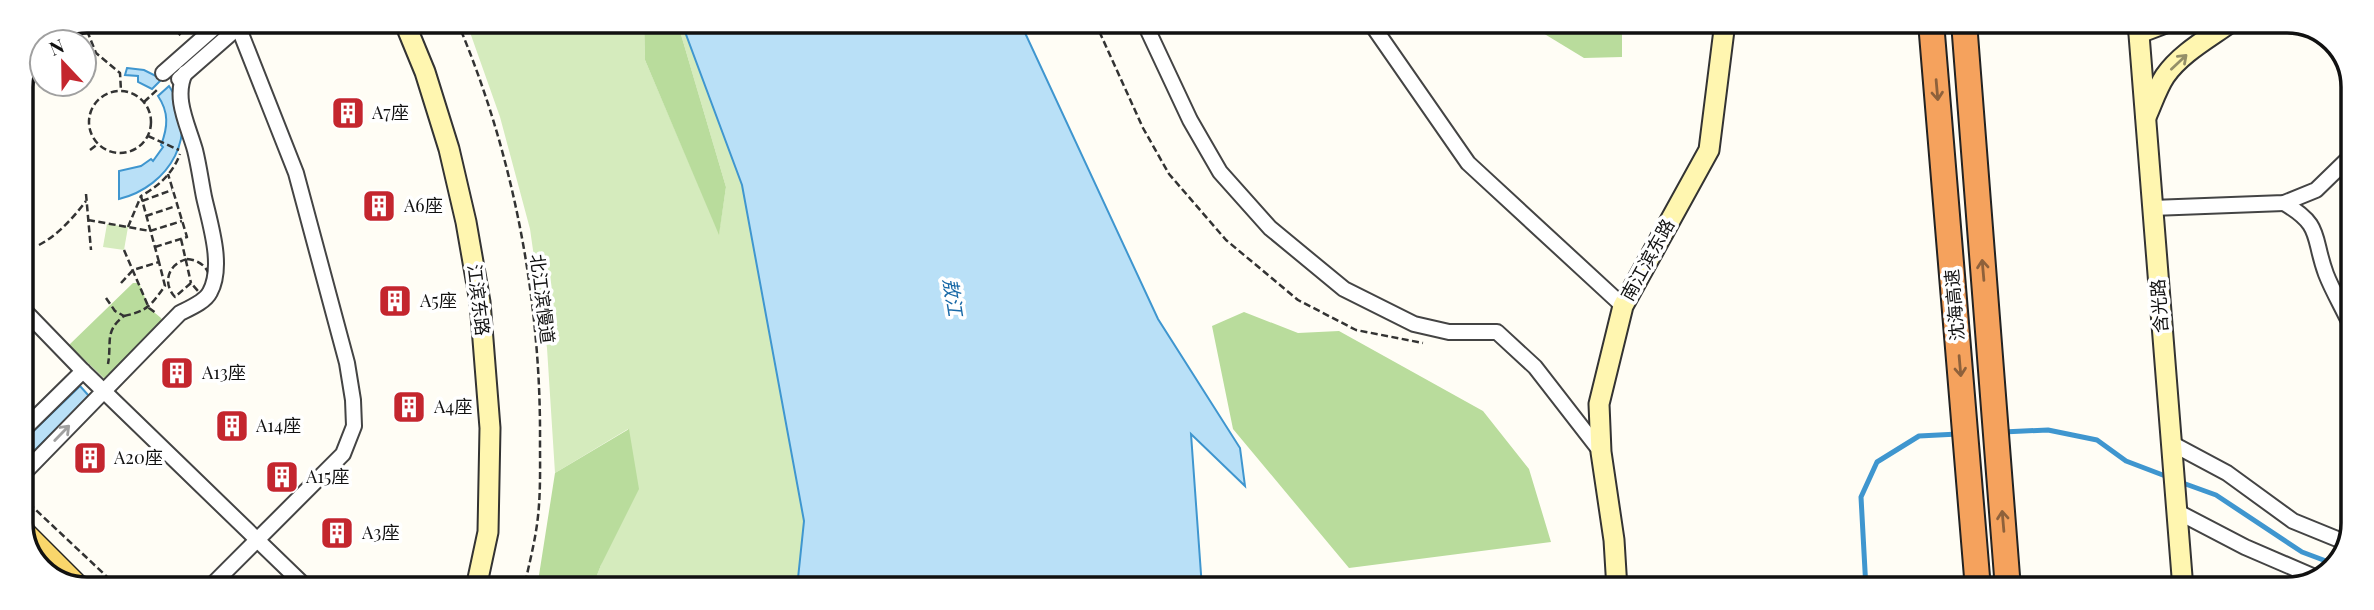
<svg xmlns="http://www.w3.org/2000/svg" width="2374" height="610" font-family="'Playfair Display','Noto Sans SC',serif">
	<style>
		.green { fill: #d5ebbd }
		.forest { fill: #b9dc9c }
		.water { fill: #b9e0f7; stroke: #3f96cf; stroke-width: 2 }
		.lines { fill: none; stroke-linecap: round; stroke-linejoin: round }
		.stream { stroke: #3f96cf; stroke-width: 5 }
		.street-casing { stroke: #444; stroke-width: 18 }
		.secondary-casing { stroke: #333; stroke-width: 23 }
		.primary-casing { stroke: #222; stroke-width: 24 }
		.highway-casing { stroke: #222; stroke-width: 28 }
		.path { stroke: #333; stroke-width: 2.5; stroke-dasharray: 7 3.5; stroke-linecap: butt }
		.street { stroke: #fff; stroke-width: 14 }
		.secondary { stroke: #fff6b0; stroke-width: 19 }
		.primary { stroke: #f9d66b; stroke-width: 21 }
		.highway { stroke: #f5a25d; stroke-width: 24 }
		.oneway { stroke: #948f68 }
		.oneway2 { stroke: #8e613b }
		.oneway3 { stroke: #a0a0a0 }
		.labels { text-anchor: middle; stroke-width: 7; stroke-linejoin: round; paint-order: stroke }
		.poi-label { font-size: 18px; fill: #111; stroke: #fff; text-anchor: start }
		.street-label { font-size: 18px; fill: #111; stroke: #fff }
		.water-label { font-size: 19px; font-style: italic; fill: #1768a6; stroke: #fff }
		.rim { fill: none; stroke: #111; stroke-width: 3.5 }
	</style>
	<rect width="100%" height="100%" fill="#fffdf5"/>
	<g class="green">
		<polygon points="466,21 644,21 645,60 719,233 726,187 677,21 681,21 742,185 804,521 797,588 592,588 601,565 628,429 555,473 547,348 530,229 500,117"/>
		<polygon points="107,224 128,227 124,250 103,247"/>
	</g>
	<g class="forest">
		<polygon points="644,21 677,21 726,187 719,235 645,60"/>
		<polygon points="1531,22 1622,22 1622,57 1584,58 1533,27"/>
		<polygon points="133,283 139,283 149,308 161,318 163,322 107,381 69,345"/>
		<polygon points="1244,312 1298,333 1339,331 1483,411 1529,469 1551,542 1349,568 1233,429 1212,326"/>
		<polygon points="629,429 639,489 601,565 592,588 537,588 555,473"/>
		<polygon points="1472,578 1523,589 1405,588"/>
	</g>
	<g class="water">
		<polygon points="681,21 1020,22 1158,319 1240,448 1245,486 1191,434 1202,588 797,588 804,521 742,185"/>
		<polygon points="127,68 144,70 162,79 152,89 138,82 138,76 125,75"/>
		<path d="M169,86c33,47 0,101 -50,113v-28l22,-5 10,-7 2,2 10,-14 -2,-2c7,-18 8,-33 -3,-49z"/>
		<polygon points="80,386 89,396 29,456 21,449 21,443"/>
	</g>
	<g class="lines">
		<g class="stream">
			<polyline points="2003,432 2048,430 2097,440 2126,461 2168,477"/>
			<polyline points="2180,482 2216,495 2302,552 2334,564"/>
			<polyline points="1866,589 1861,497 1877,462 1919,436 1958,434"/>
		</g>
		<defs>
			<g id="street">
				<polyline points="1144,22 1190,120 1220,172 1270,228 1344,289 1414,324 1449,332 1497,332 1535,367 1601,452"/>
				<polyline points="1370,22 1468,163 1623,306"/>
				<polyline points="163,73 222,21"/>
				<polyline points="179,79 243,23"/>
				<path d="M2284,203c39,23 28,33 42,71 7,18 18,36 26,54"/>
				<polyline points="2152,208 2284,203 2316,190 2352,155"/>
				<polyline points="21,307 83,371 307,588"/>
				<polyline points="21,432 83,371"/>
				<polyline points="2169,442 2227,473 2293,521 2347,543"/>
				<path d="M21,466l5,5 154,-158c10,-5 25,-11 30,-21 14,-26 0,-68 -6,-95 -3,-15 -5,-31 -9,-47 -7,-25 -22,-52 -10,-77"/>
				<polyline points="2176,511 2245,547 2317,578"/>
				<polyline points="209,588 343,454 354,426 353,400 347,363 296,173 236,21"/>
			</g>
			<g id="secondary">
				<polyline points="404,21 425,72 449,149 466,222 480,302 490,428 488,532 476,588"/>
				<polyline points="2138,22 2183,589"/>
				<polyline points="2139,33 2168,22"/>
				<path d="M2146,117c6,-13 11,-29 19,-41 16,-23 44,-38 66,-54"/>
				<polyline points="1617,589 1614,540 1601,452 1599,404 1623,306 1709,150 1725,22"/>
			</g>
			<polyline id="primary" points="22,530 80,588"/>
			<g id="highway">
				<polyline points="1931,22 1978,589"/>
				<polyline points="1964,22 2008,589"/>
			</g>
		</defs>
		<use href="#street" class="street-casing"/>
		<use href="#secondary" class="secondary-casing"/>
		<use href="#primary" class="primary-casing"/>
		<use href="#highway" class="highway-casing"/>
		<g class="path">
			<path d="M457,21c56,131 84,278 83,420 0,30 1,60 -4,90 -3,19 -8,38 -12,57"/>
			<polyline points="169,22 181,36"/>
			<polyline points="1095,22 1143,128 1169,174 1226,240 1298,300 1356,330 1423,343"/>
			<polyline points="79,25 86,28 96,53 120,73 121,91"/>
			<polyline points="2246,30 2272,22"/>
			<circle cx="120" cy="122" r="31"/>
			<polyline points="144,102 159,88"/>
			<polyline points="148,136 179,150"/>
			<polyline points="90,150 98,144"/>
			<polyline points="86,194 91,250"/>
			<polyline points="142,201 172,190"/>
			<polyline points="146,216 176,206"/>
			<polyline points="88,220 150,231 182,221"/>
			<polyline points="128,227 141,196"/>
			<polyline points="181,239 191,283"/>
			<path d="M39,245c19,-10 34,-27 47,-44"/>
			<polyline points="155,247 187,237 168,174"/>
			<polyline points="124,250 149,308 157,314"/>
			<path d="M187,259c20,1 31,22 17,39l-13,-15 -16,14c-13,-14 -7,-33 12,-38z"/>
			<path d="M159,262l-18,-66c18,-10 32,-23 39,-42"/>
			<path d="M121,283l12,-13 26,-8 6,24c-14,19 -17,25 -41,30"/>
			<path d="M106,298l9,13 9,5c-20,15 -12,26 -16,48"/>
			<polyline points="21,496 119,588"/>
		</g>
		<use href="#street" class="street"/>
		<use href="#secondary" class="secondary"/>
		<use href="#primary" class="primary"/>
		<use href="#highway" class="highway"/>
	</g>
	<defs><path id="oneway-shaft" d="M-6 0H5M1.5-3L5.5 0L1.5 3" fill="none" stroke-width="1.6" stroke-linecap="round" stroke-linejoin="round" transform="scale(1.75)"/></defs>
	<use class="oneway" href="#oneway-shaft" transform="translate(2179 62) rotate(-43)"/>
	<g class="oneway2">
		<use href="#oneway-shaft" transform="translate(1937 90) rotate(85)"/>
		<use href="#oneway-shaft" transform="translate(1983 270) rotate(-95)"/>
		<use href="#oneway-shaft" transform="translate(1960 366) rotate(85)"/>
		<use href="#oneway-shaft" transform="translate(2003 521) rotate(-95)"/>
	</g>
	<use class="oneway3" href="#oneway-shaft" transform="translate(62 433) rotate(-46)"/>
	<defs>
		<symbol id="building-square" viewBox="-11 -11 22 22"><rect x="-9" y="-9" width="18" height="18" rx="4" fill="#c4262e" stroke="#fff"/><path d="M-4-6H4V6H1V3H-1V6H-4ZM-2.5-4.3h1.7v1.8h-1.7ZM.8-4.3h1.7v1.8H.8ZM-2.5-1h1.7V.8h-1.7ZM.8-1h1.7V.8H.8Z" fill="#fff"/></symbol>
	</defs>
	<g fill-rule="evenodd">
		<use href="#building-square" x="329" y="94" width="38" height="38"/>
		<use href="#building-square" x="360" y="187" width="38" height="38"/>
		<use href="#building-square" x="376" y="282" width="38" height="38"/>
		<use href="#building-square" x="158" y="354" width="38" height="38"/>
		<use href="#building-square" x="390" y="388" width="38" height="38"/>
		<use href="#building-square" x="213" y="407" width="38" height="38"/>
		<use href="#building-square" x="71" y="439" width="38" height="38"/>
		<use href="#building-square" x="263" y="458" width="38" height="38"/>
		<use href="#building-square" x="318" y="514" width="38" height="38"/>
	</g>
	<g class="labels">
		<g class="poi-label">
			<text x="372" y="119">A7座</text>
			<text x="404" y="212">A6座</text>
			<text x="420" y="307">A5座</text>
			<text x="202" y="379">A13座</text>
			<text x="434" y="413">A4座</text>
			<text x="256" y="432">A14座</text>
			<text x="114" y="464">A20座</text>
			<text x="306" y="483">A15座</text>
			<text x="362" y="539">A3座</text>
		</g>
		<g class="street-label">
			<text transform="translate(1648 260) rotate(-61)" y="6">南江滨东路</text>
			<text transform="translate(542 299) rotate(83)" y="6">北江滨慢道</text>
			<text transform="translate(478 300) rotate(83)" y="6">江滨东路</text>
			<text transform="translate(1955 305) rotate(-95)" y="6">沈海高速</text>
			<text transform="translate(2160 306) rotate(-94)" y="6">含光路</text>
		</g>
		<g class="water-label">
			<text transform="translate(953 297) rotate(81)" y="7">敖江</text>
		</g>
	</g>
	<path d="M0 0H2374V610H0ZM87 33H2287A54 54 0 0 1 2341 87V523A54 54 0 0 1 2287 577H87A54 54 0 0 1 33 523V87A54 54 0 0 1 87 33Z" fill="#fff" fill-rule="evenodd"/>
	<path class="rim" d="M87 33H2287A54 54 0 0 1 2341 87V523A54 54 0 0 1 2287 577H87A54 54 0 0 1 33 523V87A54 54 0 0 1 87 33Z"/>
	<g transform="translate(63 63) rotate(338)"><circle r="33" fill="#ffffff" stroke="#a0a0a0" stroke-width="2"/>
	<path d="M0-5L12 26L0 18L-12 26Z" fill="#c4262e"/>
	<text y="-10" font-size="19" font-weight="bold" text-anchor="middle" fill="#111111">N</text>
	</g>
</svg>
